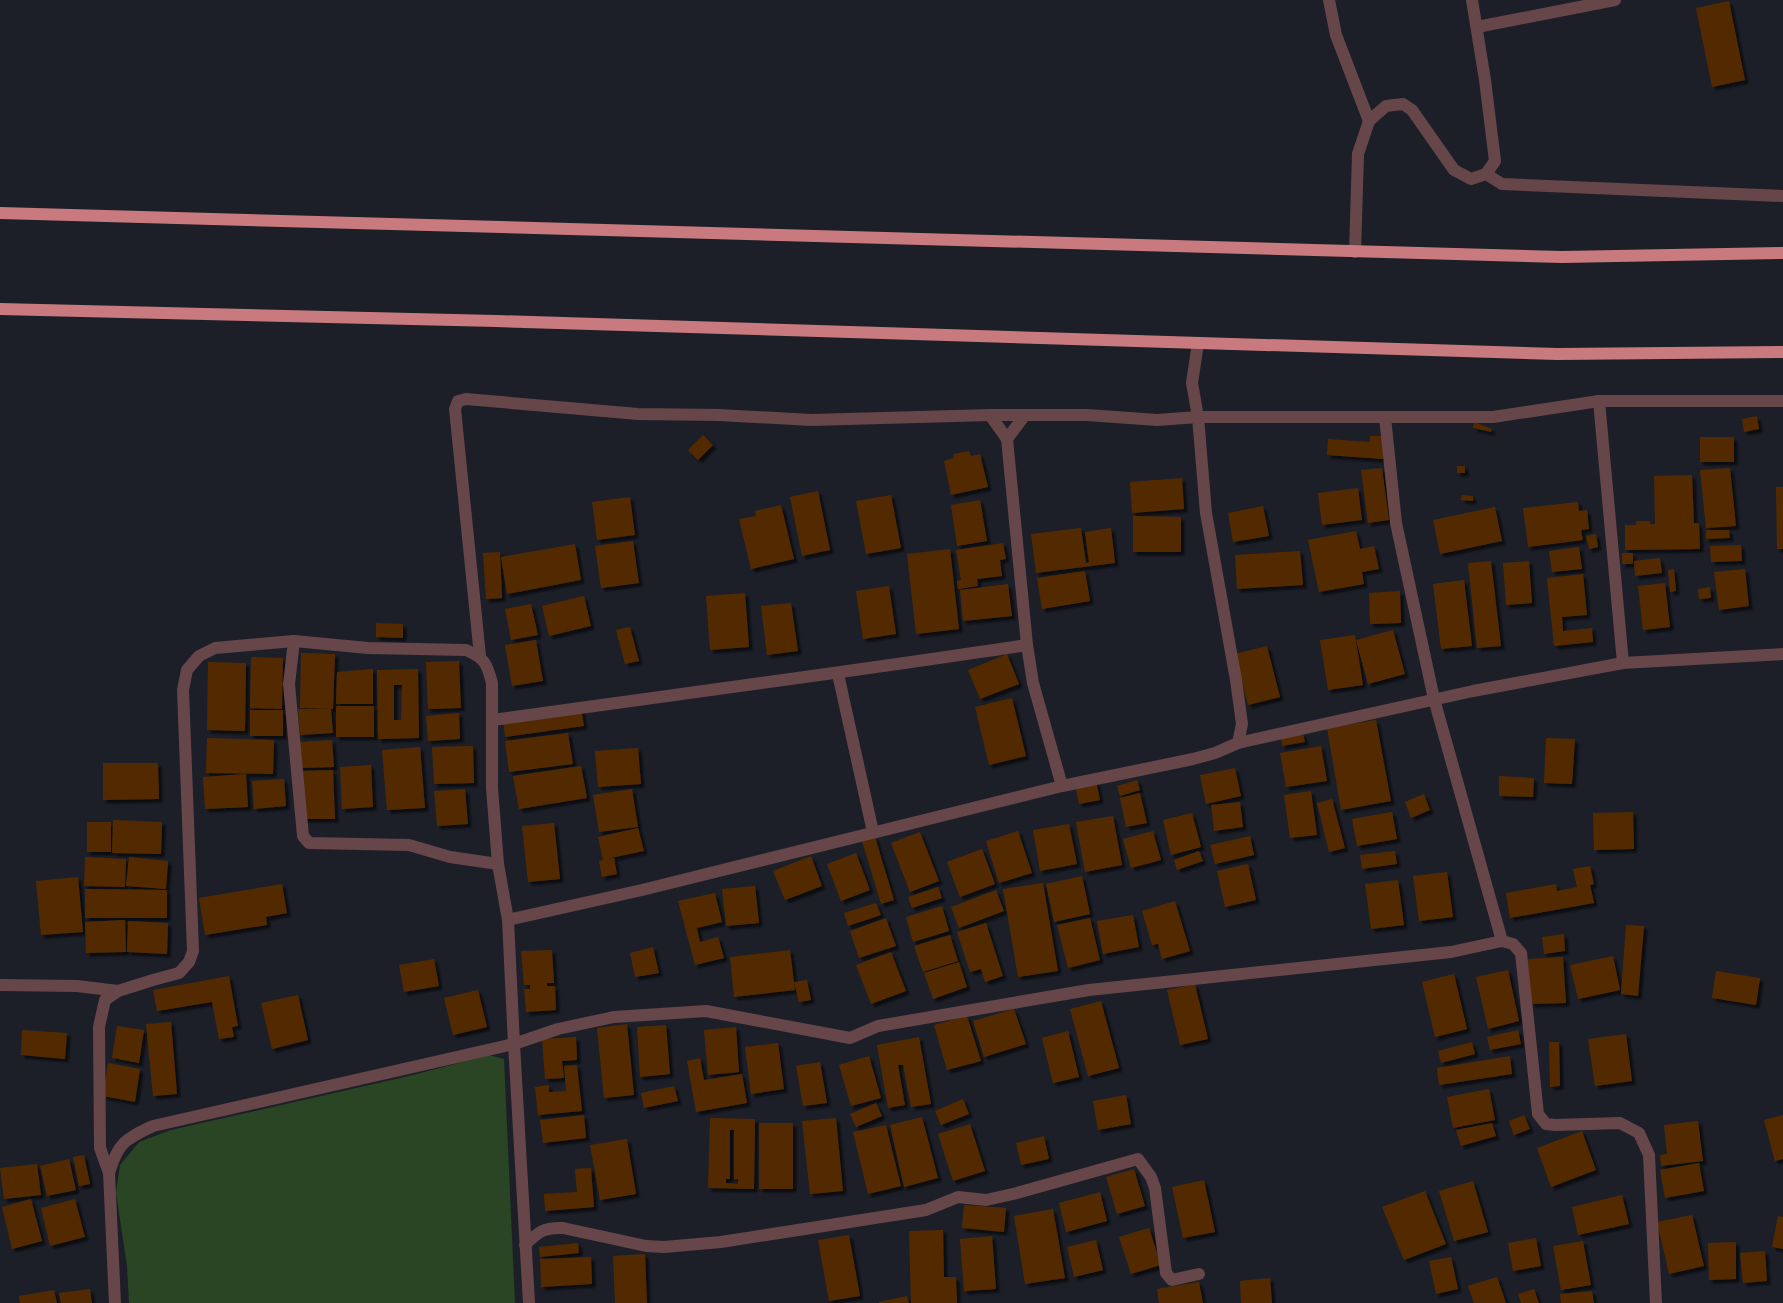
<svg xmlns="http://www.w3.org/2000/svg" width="1783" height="1303" font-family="'Space Grotesk',sans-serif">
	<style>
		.green { fill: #294524 }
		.building { fill: #532b01; fill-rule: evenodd; filter: url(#shadow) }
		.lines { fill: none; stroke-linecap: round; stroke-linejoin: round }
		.street { stroke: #664648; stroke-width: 12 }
		.highway { stroke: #c87a7f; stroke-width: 12 }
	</style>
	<defs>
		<filter id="shadow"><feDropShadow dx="3.5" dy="3.5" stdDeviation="1" flood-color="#0009"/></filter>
	</defs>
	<rect width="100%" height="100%" fill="#1c1f28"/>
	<polygon class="green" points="489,1055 504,1059 515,1303 129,1303 127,1266 116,1193 120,1165 139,1142 171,1130 409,1076"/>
	<g class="building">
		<polygon points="1729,1 1745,80 1712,87 1696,8"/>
		<polygon points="1757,416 1759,429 1744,432 1742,419"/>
		<polygon points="1474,422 1492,429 1491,432 1473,428"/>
		<polygon points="703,435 713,445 698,460 688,450"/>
		<polygon points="1370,436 1384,436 1383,459 1327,455 1328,439 1370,442"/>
		<rect x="1700" y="437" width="34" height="25"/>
		<polygon points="969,451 971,456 980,454 988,487 951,495 944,461 954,458 953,454"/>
		<rect x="1457" y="466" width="8" height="7"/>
		<polygon points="1382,468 1389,520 1368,523 1361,470"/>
		<polygon points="1730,468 1736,526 1706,528 1700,470"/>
		<polygon points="1692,475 1694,523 1699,523 1700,549 1625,550 1625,525 1636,525 1636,521 1650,521 1650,524 1655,524 1654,476"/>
		<polygon points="1182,478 1184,509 1132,513 1130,482"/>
		<polygon points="1776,487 1783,487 1783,549 1777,549"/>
		<polygon points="1358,488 1362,520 1322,525 1318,493"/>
		<polygon points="818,491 830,550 802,556 790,497"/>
		<polygon points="891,495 901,548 866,554 856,501"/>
		<polygon points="1462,495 1473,496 1473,501 1461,500"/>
		<polygon points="630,497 635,535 597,540 592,502"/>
		<polygon points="980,500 987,541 957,546 951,505"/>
		<polygon points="1578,502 1579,511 1587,510 1589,529 1581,530 1583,540 1528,547 1523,508"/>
		<polygon points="781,505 794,559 751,569 739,519 756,516 755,511"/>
		<polygon points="1263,506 1269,536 1233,542 1228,513"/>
		<polygon points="1495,507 1502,541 1440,554 1433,520"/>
		<polygon points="1133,516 1181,517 1181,552 1133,552"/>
		<polygon points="1081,528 1086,563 1089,562 1085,532 1111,528 1115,563 1036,573 1031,534"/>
		<polygon points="1706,530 1729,530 1730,538 1706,539"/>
		<polygon points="1356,531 1360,549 1374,546 1379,569 1362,572 1364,584 1319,592 1308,540"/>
		<polygon points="1596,534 1598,547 1589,549 1586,536"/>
		<polygon points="633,541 639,583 601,588 595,546"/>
		<polygon points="1003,543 1006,559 1000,560 1002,576 977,579 978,586 958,589 957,581 961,580 956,550"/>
		<polygon points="575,544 581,580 507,594 501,557"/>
		<polygon points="1741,545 1742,561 1711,562 1710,546"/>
		<polygon points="1579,547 1582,569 1552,572 1549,551"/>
		<polygon points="950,549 959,629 916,634 907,554"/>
		<polygon points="1300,551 1303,585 1237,589 1235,555"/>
		<polygon points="500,552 502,598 486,599 483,553"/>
		<rect x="1622" y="553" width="11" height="11"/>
		<polygon points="1660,558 1662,573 1635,576 1634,561"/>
		<polygon points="1491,561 1501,646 1477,648 1468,563"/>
		<polygon points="1529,561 1532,603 1506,605 1503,563"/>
		<polygon points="1674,569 1676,591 1670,592 1668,570"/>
		<polygon points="1745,569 1749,606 1719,610 1714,572"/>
		<polygon points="1085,571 1090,601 1042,609 1037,578"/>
		<polygon points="1583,574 1587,615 1562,617 1563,631 1592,628 1593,642 1554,646 1547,578"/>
		<polygon points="1464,580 1472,646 1441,649 1433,584"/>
		<polygon points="1665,583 1670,627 1643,630 1638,586"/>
		<polygon points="1008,584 1012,616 963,621 960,590"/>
		<polygon points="889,586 896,634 863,639 856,591"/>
		<polygon points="1710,587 1711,598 1699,599 1698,589"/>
		<polygon points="1400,591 1401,623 1370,624 1369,593"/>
		<polygon points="745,593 749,647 710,650 706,596"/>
		<polygon points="584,596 591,626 549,636 542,606"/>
		<polygon points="791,603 798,651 767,655 761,606"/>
		<polygon points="531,604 538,635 511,640 505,609"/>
		<polygon points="376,623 403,624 403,638 376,637"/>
		<polygon points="630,627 639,661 625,664 616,630"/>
		<polygon points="1393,630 1405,674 1368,684 1356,640"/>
		<polygon points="1355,635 1363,685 1328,690 1320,640"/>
		<polygon points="536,640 543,681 512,686 505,645"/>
		<polygon points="1267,646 1280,697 1248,705 1235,654"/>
		<polygon points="301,653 335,654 333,709 300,708"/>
		<polygon points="1007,654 1019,684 980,699 968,670"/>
		<polygon points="251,657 283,658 282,709 250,708"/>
		<polygon points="459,661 461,708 428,709 426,662"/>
		<polygon points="208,662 246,663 245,731 207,730"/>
		<polygon points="373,669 373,704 336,704 337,672"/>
		<path d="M418,669l1,69 -41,1 -1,-69zM394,685h8l-1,35h-7z"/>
		<polygon points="1012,698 1026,756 989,765 975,707"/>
		<rect x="336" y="706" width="38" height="31"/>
		<polygon points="581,708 584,726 505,737 503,719"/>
		<polygon points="298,709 331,709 333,733 300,735"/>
		<rect x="250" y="710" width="33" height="26"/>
		<polygon points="459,713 460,739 428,741 426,716"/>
		<polygon points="1376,720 1391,801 1341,810 1327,728"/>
		<polygon points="568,733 573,764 509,772 505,741"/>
		<polygon points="1303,733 1305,742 1282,746 1281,737"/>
		<polygon points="207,738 274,740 273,774 206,773"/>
		<polygon points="1546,738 1575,739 1572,784 1544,783"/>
		<polygon points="332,740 334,767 299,768 298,742"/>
		<polygon points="473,746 474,783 434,784 432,747"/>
		<polygon points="1321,746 1327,781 1286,787 1280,753"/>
		<polygon points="420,747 425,808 387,810 382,750"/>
		<polygon points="638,748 641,784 598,787 595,751"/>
		<polygon points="103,763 158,763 159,799 103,800"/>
		<polygon points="371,765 373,807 342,809 340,767"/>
		<polygon points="581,766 587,798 519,809 513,776"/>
		<polygon points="1235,768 1241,796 1206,804 1200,775"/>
		<polygon points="333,770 335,819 302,819 300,771"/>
		<polygon points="246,774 248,807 205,809 203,777"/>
		<polygon points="1499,776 1534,778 1533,797 1499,796"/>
		<polygon points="284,779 286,806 254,809 252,781"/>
		<polygon points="1137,780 1140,790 1120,796 1117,786"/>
		<polygon points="1096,781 1100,800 1079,804 1075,785"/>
		<polygon points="465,789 468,824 437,826 434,791"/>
		<polygon points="632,789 638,827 599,832 593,795"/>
		<polygon points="1311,791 1317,835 1290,838 1284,795"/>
		<polygon points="1140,793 1147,823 1126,827 1120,798"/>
		<polygon points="1424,794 1430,810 1411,818 1405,802"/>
		<polygon points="1332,799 1345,848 1329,852 1317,803"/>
		<polygon points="1240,802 1243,827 1214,831 1211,805"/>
		<polygon points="1392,812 1397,839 1357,846 1352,819"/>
		<polygon points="1633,812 1634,849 1594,850 1593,813"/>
		<polygon points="1192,813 1201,847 1171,855 1163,820"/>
		<polygon points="1113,816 1122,865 1085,872 1076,822"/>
		<polygon points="113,820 162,822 161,854 112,853"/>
		<rect x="87" y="822" width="24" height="30"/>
		<polygon points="554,823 560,879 528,882 522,826"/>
		<polygon points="1069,824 1077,864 1040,871 1033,830"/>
		<polygon points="638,828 644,851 606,859 614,858 617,874 602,877 599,861 603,860 598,837"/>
		<polygon points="1018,831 1032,873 999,883 986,841"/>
		<polygon points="1153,831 1161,860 1131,868 1123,839"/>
		<polygon points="920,832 939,881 910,892 891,843"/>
		<polygon points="1250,836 1254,855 1215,864 1210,845"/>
		<polygon points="875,837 894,900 881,904 862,841"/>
		<polygon points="982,849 995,884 960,897 947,862"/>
		<polygon points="1199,851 1203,861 1177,870 1174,860"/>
		<polygon points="1395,851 1397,864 1362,869 1360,855"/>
		<polygon points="856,853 870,890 841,901 827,864"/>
		<polygon points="811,856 822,886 785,900 773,871"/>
		<polygon points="85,857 126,859 125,887 84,886"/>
		<polygon points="129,857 168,861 166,889 126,886"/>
		<polygon points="1248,864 1256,900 1225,907 1217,871"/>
		<polygon points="1590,866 1594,884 1590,885 1594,903 1510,918 1506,893 1556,884 1557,891 1577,887 1573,869"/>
		<polygon points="1447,872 1453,917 1419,921 1413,876"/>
		<polygon points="1082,876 1090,914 1054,922 1046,884"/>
		<polygon points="78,877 83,932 41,935 36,881"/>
		<polygon points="1398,880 1404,925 1371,929 1365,884"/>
		<polygon points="1043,883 1058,971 1018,977 1003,889"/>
		<polygon points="282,884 287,913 266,917 267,925 205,935 199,898"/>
		<polygon points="755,886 759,923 726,926 722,889"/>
		<polygon points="938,887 942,898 912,908 908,897"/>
		<polygon points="85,889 167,890 167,918 85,918"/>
		<polygon points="996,890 1004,911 959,928 951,907"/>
		<polygon points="715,893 722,922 697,928 700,942 718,937 724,958 695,965 678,901"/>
		<polygon points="1175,901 1190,951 1162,959 1158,944 1152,945 1142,911"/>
		<polygon points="876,903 881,915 848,926 844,913"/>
		<polygon points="942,906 949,931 913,942 906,917"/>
		<polygon points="1133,915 1139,947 1103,954 1097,921"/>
		<polygon points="886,918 896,946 859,958 850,931"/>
		<polygon points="1090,918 1100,960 1068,968 1057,925"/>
		<polygon points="125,920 126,952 86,953 85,922"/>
		<polygon points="128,921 168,923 167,954 127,952"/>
		<polygon points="986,923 1003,976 985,982 981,969 970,972 957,932"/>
		<polygon points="1626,925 1644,926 1638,996 1621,994"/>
		<polygon points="1564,934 1565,951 1544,954 1542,937"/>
		<polygon points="950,935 958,961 923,972 914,946"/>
		<polygon points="653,947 659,973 635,977 630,953"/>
		<polygon points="552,950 554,983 547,983 547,986 555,986 556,1010 526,1012 524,989 530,989 530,985 524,985 521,951"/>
		<polygon points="790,950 795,990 734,997 730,957"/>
		<polygon points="891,952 906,991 871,1004 856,965"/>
		<polygon points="1613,956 1620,990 1578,999 1570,965"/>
		<polygon points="1563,957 1566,1003 1531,1004 1528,959"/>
		<polygon points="434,959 439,986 404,992 399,965"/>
		<polygon points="959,962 967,987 933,999 924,973"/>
		<polygon points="1508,970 1519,1021 1488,1029 1476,977"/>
		<polygon points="1716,971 1760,978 1756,1005 1712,998"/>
		<polygon points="1454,974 1467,1029 1435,1037 1422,982"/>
		<polygon points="229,976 238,1026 232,1027 234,1037 219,1039 212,1002 157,1011 153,990"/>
		<polygon points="807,980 811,1000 799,1002 794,982"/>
		<polygon points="1195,984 1208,1039 1180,1045 1167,990"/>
		<polygon points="478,990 487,1027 453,1035 444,998"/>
		<polygon points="298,995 308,1040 272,1049 261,1003"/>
		<polygon points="1101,1001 1119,1068 1088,1076 1070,1009"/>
		<polygon points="1014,1009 1026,1044 984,1057 973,1021"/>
		<polygon points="967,1016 981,1061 947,1070 934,1025"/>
		<polygon points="171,1022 177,1094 153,1096 146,1024"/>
		<polygon points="627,1024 634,1095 604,1098 597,1028"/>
		<polygon points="666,1025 670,1074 640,1077 637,1027"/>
		<polygon points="117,1026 144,1030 139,1063 112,1058"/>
		<polygon points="736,1027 739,1072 708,1075 704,1030"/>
		<polygon points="22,1030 67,1033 65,1059 21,1055"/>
		<polygon points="1518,1030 1521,1044 1490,1050 1487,1037"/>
		<polygon points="1068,1031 1079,1077 1053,1083 1042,1038"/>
		<polygon points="1626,1034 1632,1081 1595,1086 1588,1039"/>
		<polygon points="576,1037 577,1060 562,1061 564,1078 545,1079 542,1039"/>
		<polygon points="919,1037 931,1104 911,1107 903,1065 898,1065 905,1105 888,1108 877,1045"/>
		<polygon points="1472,1042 1475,1054 1441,1063 1438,1051"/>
		<polygon points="1549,1042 1559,1042 1560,1086 1550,1087"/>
		<polygon points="778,1043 784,1089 751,1094 745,1047"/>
		<polygon points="869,1056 881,1098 851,1106 839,1065"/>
		<polygon points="1510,1056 1512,1074 1439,1085 1437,1068"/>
		<polygon points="700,1058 704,1080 742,1074 747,1103 696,1112 687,1061"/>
		<polygon points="820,1062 827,1103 803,1106 796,1066"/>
		<polygon points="108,1063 140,1069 135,1102 103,1096"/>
		<polygon points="577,1065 582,1111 538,1115 535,1087 549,1085 549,1092 566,1091 564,1066"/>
		<polygon points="674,1086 678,1101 644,1108 641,1093"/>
		<polygon points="1489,1089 1495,1120 1453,1128 1447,1097"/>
		<polygon points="1126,1095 1131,1124 1098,1130 1093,1101"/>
		<polygon points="963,1099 969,1114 941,1125 935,1111"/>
		<polygon points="876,1103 882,1116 856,1127 850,1114"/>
		<polygon points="584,1115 586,1138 543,1143 540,1120"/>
		<polygon points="1524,1115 1530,1129 1514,1135 1509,1121"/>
		<polygon points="1783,1115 1783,1159 1775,1161 1764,1120"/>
		<polygon points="922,1117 938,1178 904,1187 890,1125"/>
		<path d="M710,1118l45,1 -1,70 -46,-1zM730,1130h4v49h4v5l-12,-1v-4h4z"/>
		<polygon points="836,1118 843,1191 810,1194 802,1121"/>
		<polygon points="1698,1121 1703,1161 1661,1166 1660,1155 1667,1154 1664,1125"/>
		<rect x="759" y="1123" width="34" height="66"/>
		<polygon points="1492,1123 1496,1136 1461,1146 1456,1130"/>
		<polygon points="970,1124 985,1171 953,1181 938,1134"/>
		<polygon points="886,1125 901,1186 868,1194 853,1132"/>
		<polygon points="1582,1131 1596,1170 1551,1187 1537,1148"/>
		<polygon points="1044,1136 1049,1159 1021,1165 1016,1143"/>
		<polygon points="627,1139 636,1194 600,1200 590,1145"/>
		<polygon points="84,1155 90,1184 79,1186 73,1157"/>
		<polygon points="69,1159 76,1190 47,1196 40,1166"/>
		<polygon points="1699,1163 1704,1191 1665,1198 1660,1170"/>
		<polygon points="37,1164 41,1195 4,1199 0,1168"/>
		<polygon points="591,1168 594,1207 545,1211 544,1194 577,1192 575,1169"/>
		<polygon points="1134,1169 1145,1206 1117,1214 1106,1177"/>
		<polygon points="1204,1180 1215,1232 1183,1238 1172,1187"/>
		<polygon points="1473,1181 1488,1232 1454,1241 1439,1191"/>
		<polygon points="1425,1191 1446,1244 1404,1260 1382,1207"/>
		<polygon points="1100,1192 1107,1221 1066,1232 1059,1203"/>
		<polygon points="1622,1195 1629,1224 1578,1235 1572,1207"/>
		<polygon points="31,1199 42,1241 12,1249 2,1207"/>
		<polygon points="75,1199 85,1237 50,1246 41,1208"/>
		<polygon points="964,1205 1006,1208 1004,1232 962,1228"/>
		<polygon points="1053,1209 1065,1278 1025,1284 1014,1216"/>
		<polygon points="1692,1215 1704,1266 1669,1274 1657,1222"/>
		<polygon points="1778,1216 1783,1217 1783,1249 1772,1247"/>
		<polygon points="1149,1228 1161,1265 1131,1274 1119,1237"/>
		<polygon points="943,1230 944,1277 956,1277 957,1303 911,1303 909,1231"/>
		<polygon points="849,1235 860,1296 829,1301 818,1240"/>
		<polygon points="992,1236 996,1289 964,1291 960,1239"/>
		<polygon points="1536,1238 1541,1266 1513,1271 1508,1243"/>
		<polygon points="1096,1240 1103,1270 1074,1277 1067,1247"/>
		<polygon points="1583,1241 1591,1285 1561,1290 1553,1246"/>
		<polygon points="1736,1242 1736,1279 1709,1280 1708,1243"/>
		<polygon points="578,1243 579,1253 540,1257 539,1247"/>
		<polygon points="1765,1251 1767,1281 1743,1283 1740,1253"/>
		<polygon points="645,1254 647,1303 615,1303 613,1256"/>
		<polygon points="591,1257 592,1284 541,1287 540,1259"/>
		<polygon points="1451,1257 1458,1289 1436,1294 1429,1261"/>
		<polygon points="1497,1277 1506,1303 1474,1303 1468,1286"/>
		<polygon points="1270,1278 1272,1303 1241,1303 1240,1281"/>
		<polygon points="1199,1282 1203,1303 1159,1303 1157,1289"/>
		<polygon points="90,1289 92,1303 61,1303 59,1293"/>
		<polygon points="1534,1289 1539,1303 1521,1303 1518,1294"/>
		<polygon points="54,1290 57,1303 20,1303 19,1296"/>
		<polygon points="1592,1291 1594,1303 1561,1303 1560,1294"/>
		<polygon points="907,1296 909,1303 879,1303 879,1302"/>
	</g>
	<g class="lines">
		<g class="street">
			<polyline points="1329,0 1336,35 1369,121"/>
			<polyline points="1477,27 1615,0"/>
			<polyline points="1486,174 1502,184 1783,196"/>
			<polyline points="1355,252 1358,154 1369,121 1386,106 1403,104 1412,110 1454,170 1471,179 1486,174 1495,161 1485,80 1472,0"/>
			<polyline points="1198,343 1192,383 1198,417 1206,513 1236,680 1242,724 1238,743"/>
			<polyline points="1599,401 1623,663"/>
			<polyline points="990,415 1007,439 1027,645 1033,683 1062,786"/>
			<polyline points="1385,417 1396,523 1434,699 1502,941"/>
			<polyline points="1007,439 1025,415"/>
			<polyline points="294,641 289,684 303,836 309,843 409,845 450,857 498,864"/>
			<polyline points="480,656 455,409 458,401 466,399 638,414 719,415 811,420 990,415 1087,415 1157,420 1198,417 1493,417 1599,401 1783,401"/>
			<polyline points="838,674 873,832"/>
			<path d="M493,720c178,-25 356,-48 534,-75"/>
			<polyline points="508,920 642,890 1062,786 1193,759 1215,753 1238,743 1473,691 1623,663 1783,654"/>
			<polyline points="0,985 77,986 118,991"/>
			<path d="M109,1173c9,-30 16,-34 44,-47l361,-82 44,-15 56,-12 92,-6 144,27 28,-12 211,-36 362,-38 51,-11 11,3 8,9 17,161 8,10 9,1 65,-2 19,10 10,22 7,148"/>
			<path d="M525,1245c13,-13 19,-18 38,-17l83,18 18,1 57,-5 205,-32 32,-13 28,3 31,-7 121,-34 13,18 4,11 11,85 6,7 27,-6"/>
			<path d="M115,1303l-6,-130 -9,-25 -1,-121 6,-27 13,-9 35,-11 26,-7 10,-11 4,-11 -10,-261 4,-20 12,-14 16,-8 79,-7 74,7 98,2c19,8 21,14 26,33v105l6,76 10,56 6,124 15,259"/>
		</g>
		<g class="highway">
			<polyline points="0,213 1562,257 1783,253"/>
			<polyline points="0,309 496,321 1557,354 1783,352"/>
		</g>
	</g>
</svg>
